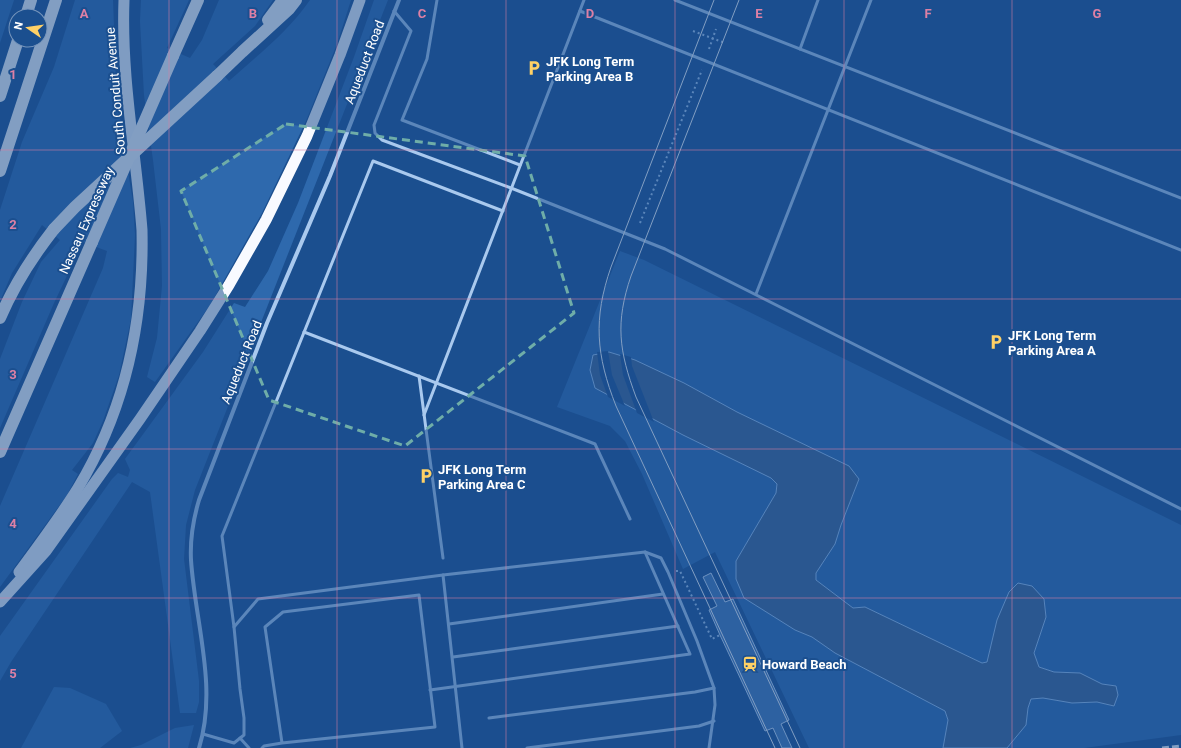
<svg xmlns="http://www.w3.org/2000/svg" width="1181" height="748" font-family="Roboto,sans-serif">
	<style>
		.green { fill: #2e69ad }
		.water { fill: #3c6290; stroke: #9cc4f0 }
		.pier { fill: #1b4f8f }
		.building { fill: #4478b7; stroke: #cfe3fa }
		.lines { fill: none; stroke-linecap: round; stroke-linejoin: round }
		.path { stroke: #a9c9ee; stroke-width: 2; stroke-dasharray: 2 3; stroke-linecap: butt }
		.service { stroke: #a9c9ee; stroke-width: 3 }
		.minor { stroke: #a9c9ee; stroke-width: 4 }
		.trunk { stroke: #f8faff; stroke-width: 11 }
		.motorway { stroke: #fff; stroke-width: 12 }
		.tram { stroke: #fff; stroke-width: 1 }
		.rail { stroke: #fff; stroke-width: 3; stroke-dasharray: 7 3; stroke-linecap: butt }
		.motorway-bridge { stroke: #fff; stroke-width: 12 }
		.marked { fill: none; stroke: #6fada8; stroke-width: 3; stroke-dasharray: 8 5; stroke-linejoin: round }
		.grid { fill: none; stroke: #dd80a5; stroke-width: 1; stroke-opacity: 0.55 }
		.labels { text-anchor: middle; stroke-width: 4; stroke-linejoin: round; paint-order: stroke }
		.poi-label { font-size: 13px; font-weight: bold; fill: #fff; stroke: #1b4f8f; text-anchor: start }
		.street-label { font-size: 13px; fill: #fff; stroke: #1b4f8f }
		.grid-label { font-size: 13px; text-anchor: middle; font-weight: bold; fill: #dd80a5; stroke: #1b4f8f; stroke-width: 4; stroke-linejoin: round; paint-order: stroke }
	</style>
	<rect width="100%" height="100%" fill="#1b4f8f"/>
	<g class="green">
		<polygon points="0,0 14,0 0,43"/>
		<polygon points="75,0 113,0 116,81 122,134 133,202 135,235 131,319 119,375 103,421 93,443 72,470 78,474 67,495 0,587 0,506 103,268 107,251 83,242 54,303 0,428 0,359 22,302 41,262 60,240 42,225 12,273 0,301 0,210 22,142 54,67"/>
		<path d="M141,0h48l-22,48 23,10 12,-18 17,-40h54l-18,26 -42,38 16,17c28,-25 60,-50 81,-81h41l-14,44 -31,77 -44,92 -52,92 -55,77 -8,-5 10,-39 5,-52 -1,-57 -8,-69 -9,-65 -4,-74z"/>
		<polygon points="374,0 388,0 195,490 186,525 184,559 199,681 199,702 196,713 180,713 150,492 132,482 11,662 0,681 0,636 112,479 118,473 128,477 130,470 125,459 203,352 234,303 245,307 268,271 298,203 354,57"/>
		<polygon points="620,251 644,260 1181,525 1181,735 1084,748 1007,748 1026,725 1028,708 1031,699 1043,698 1072,703 1097,702 1113,706 1115,686 1102,684 1080,673 1054,672 1039,667 1034,654 1045,617 1044,599 997,620 987,662 982,663 865,607 853,608 816,580 815,573 835,544 841,525 859,479 684,383 777,484 776,493 736,561 795,630 812,636 835,653 945,711 948,720 943,748 809,748 715,552 683,569 642,474 625,441 610,426 557,407"/>
		<polygon points="54,687 70,688 106,704 122,731 100,748 21,748"/>
		<polygon points="194,725 188,748 130,748 141,745 175,728"/>
	</g>
	<polygon class="water" points="609,352 635,360 684,383 737,412 849,466 859,479 841,525 835,544 816,573 816,580 853,608 865,607 982,663 987,662 997,620 1009,592 1018,583 1032,586 1044,599 1046,617 1034,653 1039,667 1054,672 1080,673 1102,684 1116,686 1118,695 1114,706 1097,702 1072,703 1043,698 1031,699 1028,708 1026,725 1007,748 943,748 948,720 945,711 835,653 812,637 795,630 744,598 736,579 736,561 776,493 777,484 771,478 683,435 595,388 590,370 593,355"/>
	<g class="pier">
		<polygon points="608,351 612,375 625,406 608,397 600,375 597,352"/>
		<polygon points="620,354 631,357 632,366 654,422 637,413 623,375"/>
	</g>
	<polygon class="building" points="711,573 725,602 733,599 789,720 781,724 792,748 782,748 773,728 765,731 720,635 709,610 717,606 703,577"/>
	<g class="lines">
		<g class="path">
			<polyline points="693,31 725,43"/>
			<polyline points="709,49 716,29"/>
			<polyline points="640,223 702,70"/>
			<polyline points="676,571 680,571 712,639 720,635"/>
		</g>
		<g class="service">
			<polyline points="437,0 427,59 402,120 520,165"/>
			<polyline points="675,0 1181,198"/>
			<polyline points="394,11 411,31 374,125 375,133 382,140 511,188 665,249 1181,509"/>
			<polyline points="580,11 1181,250"/>
			<polyline points="800,49 818,0"/>
			<polyline points="756,294 871,0"/>
			<polyline points="304,332 595,444 630,519"/>
			<polyline points="419,376 443,558"/>
			<polyline points="424,415 584,0"/>
			<polyline points="443,575 645,552 661,558 668,572 697,641 714,688 715,705 709,748"/>
			<polyline points="449,624 663,594"/>
			<polyline points="234,627 222,536 373,161 503,211"/>
			<polyline points="453,657 678,626"/>
			<polyline points="430,690 690,654 645,552"/>
			<polyline points="489,718 695,692 714,688"/>
			<polyline points="203,734 234,743 244,735 244,718 240,689 234,627 258,599 443,575 462,748"/>
			<polyline points="240,738 249,748"/>
			<polyline points="262,748 264,746 282,743 435,727 419,595 283,612 265,627 282,743"/>
			<polyline points="527,748 699,726 714,721"/>
		</g>
		<path class="minor" d="M199,748c19,-61 -4,-126 -8,-188 -1,-20 2,-40 8,-60l68,-177 63,-147 69,-176"/>
		<g class="trunk">
			<path d="M19,572c20,-27 41,-55 59,-84 48,-80 66,-166 64,-258 -6,-77 -21,-153 -18,-230"/>
			<polyline points="0,602 46,551 140,419 200,331 229,285 266,220 307,136 340,55 360,0"/>
		</g>
		<g class="motorway">
			<polyline points="26,16 31,0"/>
			<polyline points="268,20 283,0"/>
			<polyline points="173,56 198,0"/>
			<polyline points="217,76 242,52 289,9 296,0"/>
			<polyline points="0,96 18,40"/>
			<polyline points="0,171 56,0"/>
			<path d="M0,318c14,-33 32,-61 54,-89"/>
			<polyline points="0,452 92,242"/>
		</g>
		<g class="tram">
			<path d="M714,0l-103,267c-18,52 -15,88 5,139l159,342"/>
			<path d="M739,0l-108,276c-16,47 -12,75 5,121l164,351"/>
		</g>
		<polyline class="rail" points="1162,748 1181,746"/>
		<g class="motorway-bridge">
			<polyline points="54,229 75,207 217,76"/>
			<polyline points="92,242 173,56"/>
		</g>
	</g>
	<path d="M0 0H1181V748H0ZM286,124l239,32 49,157 -169,133 -136,-46 -88,-209z" fill="#1b4f8f" fill-opacity=".55" fill-rule="evenodd"/>
	<path class="marked" d="M286,124l239,32 49,157 -169,133 -136,-46 -88,-209z"/>
	<path class="grid" d="M169,0v748M337,0v748M506,0v748M675,0v748M844,0v748M1012,0v748M0,150h1181M0,299h1181M0,449h1181M0,598h1181"/>
	<defs>
		<symbol id="parking-bare" viewBox="-9 -9 18 18"><path d="M-3.5-5.5H1a3.5 3.5 0 0 1 0 7H-1V5.5H-3.5ZM-1-3.4V-.6H.8a1.4 1.4 0 0 0 0-2.8Z" fill="#ffd166" stroke="#1b4f8f" stroke-width="2.5" paint-order="stroke"/></symbol>
		<symbol id="station-bare" viewBox="-9 -9 18 18"><path d="M-3-6H3Q5-6 5-4V2Q5 4 3 4L4.5 6H3L1.5 4h-3L-3 6H-4.5L-3 4Q-5 4-5 2V-4Q-5-6-3-6ZM-3.5-4v3h7v-3ZM-3.5 1v1.5H-2V1ZM2 1v1.5H3.5V1Z" fill="#ffd166" stroke="#1b4f8f" stroke-width="2.5" paint-order="stroke"/></symbol>
	</defs>
	<g fill-rule="evenodd">
		<use href="#parking-bare" x="523" y="57" width="22" height="22"/>
		<use href="#parking-bare" x="985" y="331" width="22" height="22"/>
		<use href="#parking-bare" x="415" y="465" width="22" height="22"/>
		<use href="#station-bare" x="739" y="653" width="22" height="22"/>
	</g>
	<g class="labels">
		<g class="poi-label">
			<text x="546" y="66">JFK Long Term<tspan x="546" dy="15">Parking Area B</tspan></text>
			<text x="1008" y="340">JFK Long Term<tspan x="1008" dy="15">Parking Area A</tspan></text>
			<text x="438" y="474">JFK Long Term<tspan x="438" dy="15">Parking Area C</tspan></text>
			<text x="762" y="669">Howard Beach</text>
		</g>
		<g class="street-label">
			<text transform="translate(364 62) rotate(-69)" y="5">Aqueduct Road</text>
			<text transform="translate(115 91) rotate(-95)" y="5">South Conduit Avenue</text>
			<text transform="translate(86 220) rotate(-66)" y="5">Nassau Expressway</text>
			<text transform="translate(241 362) rotate(-68)" y="5">Aqueduct Road</text>
		</g>
	</g>
	<g class="grid-label">
		<text x="84" y="18">A</text>
		<text x="253" y="18">B</text>
		<text x="422" y="18">C</text>
		<text x="590" y="18">D</text>
		<text x="759" y="18">E</text>
		<text x="928" y="18">F</text>
		<text x="1097" y="18">G</text>
		<text x="13" y="79">1</text>
		<text x="13" y="229">2</text>
		<text x="13" y="379">3</text>
		<text x="13" y="528">4</text>
		<text x="13" y="678">5</text>
	</g>
	<g transform="translate(28 28) rotate(283)"><circle r="19" fill="#1b4f8f" stroke="#7695bc"/>
	<path d="M0-3L7 15L0 10L-7 15Z" fill="#ffd166"/>
	<text y="-6" font-size="11" font-weight="bold" text-anchor="middle" fill="#ffffff">N</text>
	</g>
</svg>
